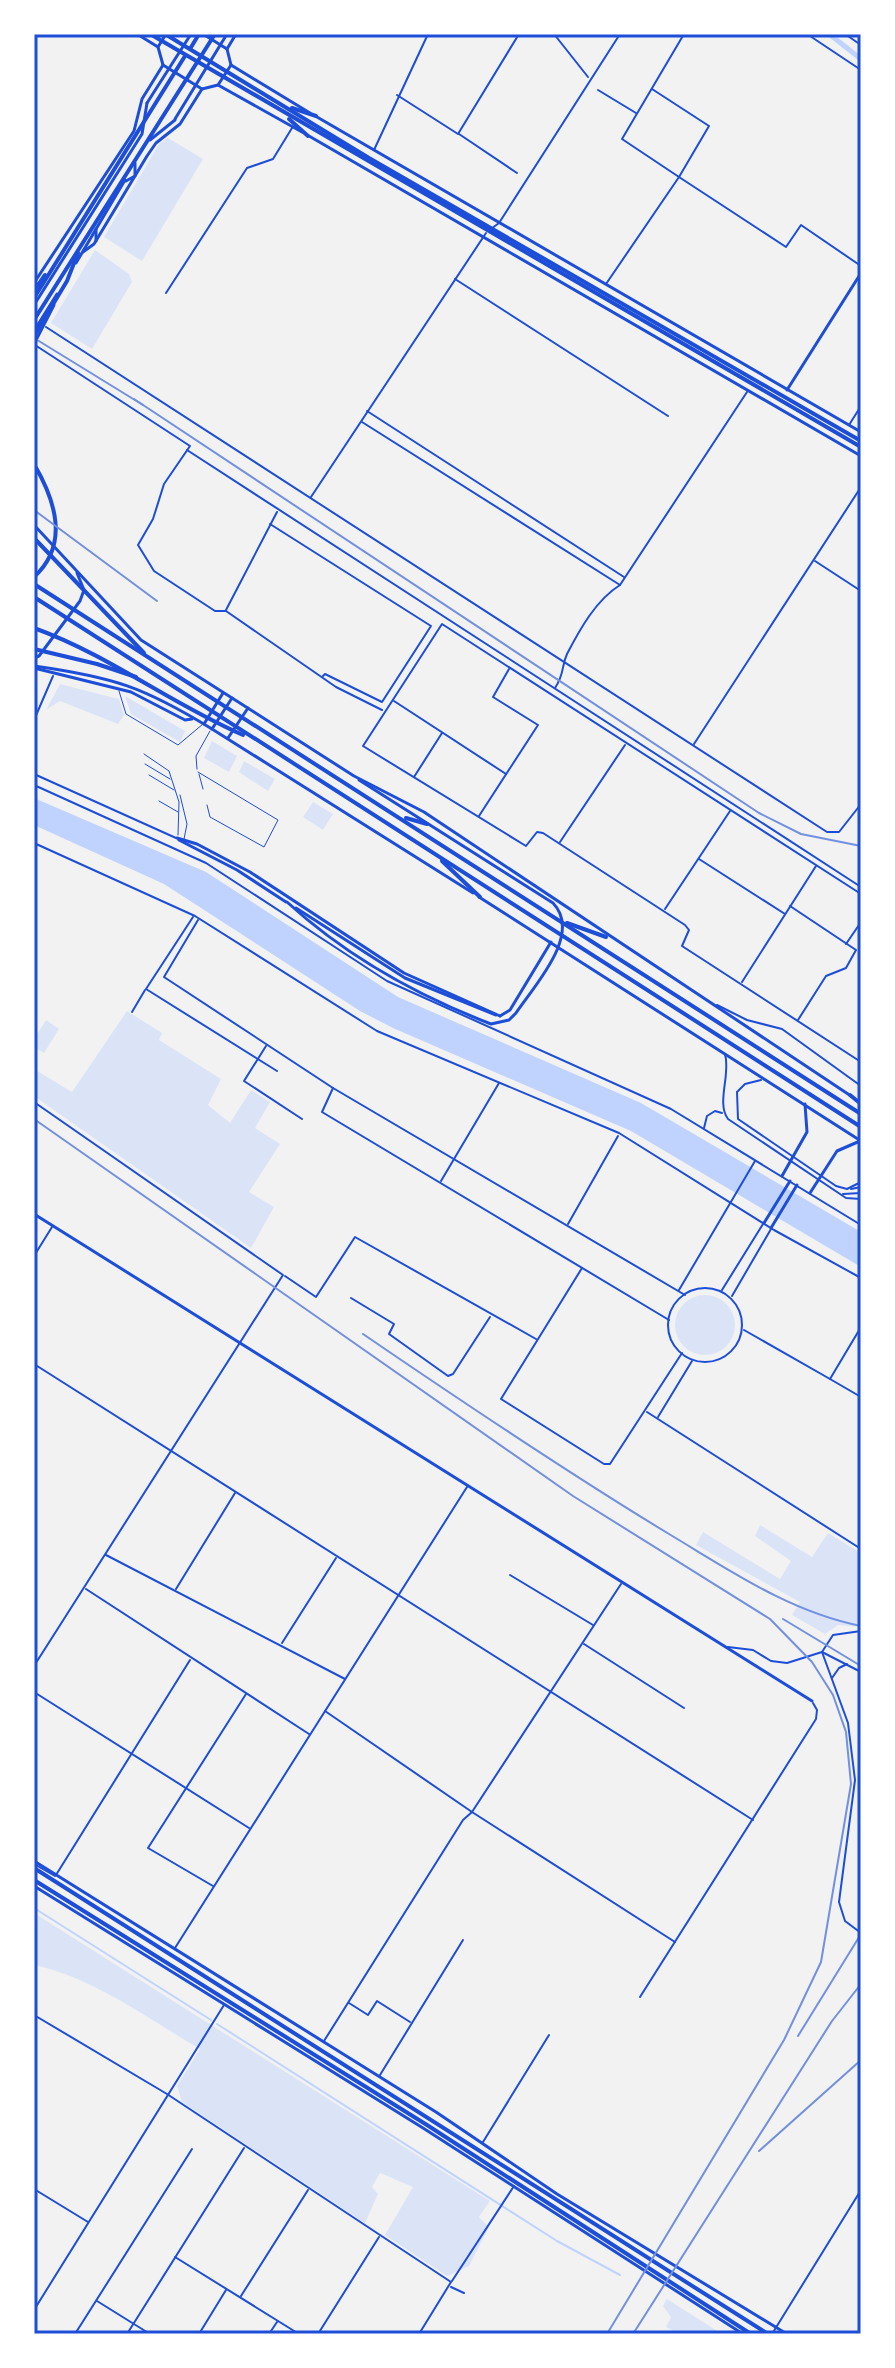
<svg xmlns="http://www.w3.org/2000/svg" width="895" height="2368" font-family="'Fira Sans Condensed',sans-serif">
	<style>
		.green { fill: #dbe4f7 }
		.water { fill: #bfd3fe }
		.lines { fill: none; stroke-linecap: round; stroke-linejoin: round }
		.stream { stroke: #bfd3fe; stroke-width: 2 }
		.canal { stroke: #bfd3fe; stroke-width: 5 }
		.service { stroke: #1d4ed8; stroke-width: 1 }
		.minor { stroke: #1d4ed8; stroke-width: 2 }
		.tertiary { stroke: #1d4ed8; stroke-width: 3 }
		.secondary { stroke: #1d4ed8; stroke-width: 3 }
		.primary { stroke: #1d4ed8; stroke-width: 3 }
		.trunk { stroke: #1d4ed8; stroke-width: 4 }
		.motorway { stroke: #1d4ed8; stroke-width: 4 }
		.rail { stroke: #7290e2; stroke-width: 2 }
		.neatline { fill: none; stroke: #1d4ed8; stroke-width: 3 }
	</style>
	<rect width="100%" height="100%" fill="#f2f2f2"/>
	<g class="green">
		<polygon points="168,138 203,159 142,261 104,237 159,144"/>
		<polygon points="95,250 129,274 132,282 92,349 51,323"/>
		<polygon points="60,684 119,699 124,715 118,724 60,701 46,710"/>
		<polygon points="125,696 185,731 180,742 131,714"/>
		<polygon points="212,741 237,756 229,772 204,758"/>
		<polygon points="244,761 275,779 268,791 239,772"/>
		<polygon points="313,802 333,814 323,830 303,817"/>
		<polygon points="127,1011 162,1033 159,1040 221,1079 208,1105 230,1123 251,1090 270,1102 255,1128 280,1144 249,1192 274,1207 251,1248 34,1096 34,1069 72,1092"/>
		<polygon points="46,1020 59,1029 44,1053 34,1047 34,1039"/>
		<circle cx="705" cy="1325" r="30"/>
		<polygon points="760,1525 812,1557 828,1533 861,1553 861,1627 838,1625 825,1634 792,1615 800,1602 696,1545 703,1532 780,1579 791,1561 755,1536"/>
		<path d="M34,1913l456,288 -11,16 10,10 -20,39 -22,10 -62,-41 28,-48 -33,-14 -8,14 6,7 -13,29 -183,-121 -5,-16 23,-37c-53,-31 -106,-71 -166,-84z"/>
		<polygon points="667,2299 722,2334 679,2334 666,2327 671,2317 663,2306"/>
	</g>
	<polygon class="water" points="34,798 206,872 398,997 641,1103 861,1232 861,1267 631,1131 393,1028 360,1011 164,884 34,825"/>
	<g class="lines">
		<g class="stream">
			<polyline points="34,1908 211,2020"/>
			<polyline points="217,2024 557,2241 620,2275"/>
		</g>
		<polyline class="canal" points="829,34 861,59"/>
		<g class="service">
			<polyline points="119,691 126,714 178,745 203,724"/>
			<polyline points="144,754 169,771 179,802 178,835"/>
			<polyline points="145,764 170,779"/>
			<polyline points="197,769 196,756 210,731"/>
			<polyline points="198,772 278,820 264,847 210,817 207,805"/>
			<polyline points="199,774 203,789"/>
			<polyline points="149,775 174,790"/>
			<polyline points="180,795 187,824 184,839"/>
			<polyline points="159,801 178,812"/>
		</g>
		<g class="minor">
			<polyline points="554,34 588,77"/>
			<polyline points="807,34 861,70"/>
			<polyline points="845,34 861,45"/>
			<polyline points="652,89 709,126 679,177 622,139 684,34"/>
			<polyline points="598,90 636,113"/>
			<polyline points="397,95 458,134 519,34"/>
			<polyline points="459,134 517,173"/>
			<polyline points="374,150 428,34"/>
			<polyline points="491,229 499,223 620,34"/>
			<polyline points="455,279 668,416"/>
			<polyline points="606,284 679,177 786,247 801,225 861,266"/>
			<polyline points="166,293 247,168 273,159 292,128"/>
			<polyline points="46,327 827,832 839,832 861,804"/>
			<polyline points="35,345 190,446 164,484 153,519 138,545 154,571 215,611 226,611 336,687 382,710"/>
			<polyline points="367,411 624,577"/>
			<polyline points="362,422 620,585"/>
			<polyline points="849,425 861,406"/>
			<polyline points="187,450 861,887"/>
			<polyline points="311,497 486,233"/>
			<polyline points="270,524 431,626 382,702 325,674 323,676"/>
			<polyline points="815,561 861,591"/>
			<polyline points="226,610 277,512"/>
			<path d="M555,688c10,-15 6,-21 12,-34 13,-25 29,-54 53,-69l127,-193"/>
			<polyline points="394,701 506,774"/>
			<polyline points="34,720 53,676"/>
			<polyline points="694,744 861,487"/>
			<polyline points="34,774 176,838"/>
			<polyline points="414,777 442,733"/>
			<polyline points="34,785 206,863 387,981 671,1109 861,1225"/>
			<polyline points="479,816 538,725 493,697 509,669"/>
			<polyline points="560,842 625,745"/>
			<polyline points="34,843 195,916 377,1031 619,1133 774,1230 861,1278"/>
			<polyline points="699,859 785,914"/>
			<polyline points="861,894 442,624 363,746 526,846 537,832 543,833 685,925 689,930 682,946 861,1062"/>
			<polyline points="790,906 856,950 846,968 826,976 798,1020"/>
			<polyline points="665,909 730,811"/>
			<polyline points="193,917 146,989 277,1071"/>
			<polyline points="198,920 164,977 333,1088"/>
			<polyline points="846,944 861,922"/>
			<polyline points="742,982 816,866"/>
			<polyline points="717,1005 747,1020 782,1029 861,1086"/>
			<polyline points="132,1012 145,990"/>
			<polyline points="266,1046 244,1081 302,1119"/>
			<path d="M725,1054c6,20 -9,49 3,65l118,79 15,1"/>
			<polyline points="761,1080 745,1084 737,1092 738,1119 836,1186 847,1189 861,1182"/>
			<polyline points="34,1102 283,1275 34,1666"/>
			<polyline points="704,1128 707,1116 715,1111 722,1113"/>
			<polyline points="441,1181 499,1083"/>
			<polyline points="851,1189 861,1187"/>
			<polyline points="843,1194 861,1193"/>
			<polyline points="568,1224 618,1136"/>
			<polyline points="34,1256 52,1227"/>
			<polyline points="582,1268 501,1399 604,1464 610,1464 682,1353"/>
			<polyline points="285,1276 316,1297 355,1237 536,1339"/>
			<circle cx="705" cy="1325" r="37"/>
			<polyline points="679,1290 755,1161"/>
			<polyline points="722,1290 763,1224"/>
			<polyline points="732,1296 771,1229"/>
			<polyline points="351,1298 394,1324 389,1334 448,1376 453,1374 490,1317"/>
			<polyline points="669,1320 322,1112 333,1088 685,1295"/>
			<polyline points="861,1327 830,1379 861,1397"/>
			<polyline points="744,1330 830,1379"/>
			<polyline points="34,1364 753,1820"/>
			<polyline points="860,1379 861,1377"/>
			<polyline points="647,1412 861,1549"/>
			<polyline points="658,1417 692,1361"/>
			<polyline points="106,1555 345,1679"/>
			<polyline points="510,1575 593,1625"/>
			<polyline points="86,1589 309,1734"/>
			<polyline points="176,1589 235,1493"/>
			<polyline points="861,1631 833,1635 822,1652 848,1723 855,1780 839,1902 845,1921 861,1933"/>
			<polyline points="282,1643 336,1558"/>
			<polyline points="584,1644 684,1708"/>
			<polyline points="728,1647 753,1650 771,1661 787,1663 822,1652 861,1672"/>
			<polyline points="832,1678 839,1668 847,1664"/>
			<polyline points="34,1692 249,1828"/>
			<polyline points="325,1711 472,1812 675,1942"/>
			<polyline points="34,1864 55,1876"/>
			<polyline points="56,1875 190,1660"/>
			<polyline points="213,1886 148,1848 246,1694"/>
			<polyline points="175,1948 467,1487"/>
			<polyline points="640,1997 816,1719 817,1710 813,1703"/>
			<polyline points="349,2003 368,2015 377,2001 410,2022"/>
			<polyline points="34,2015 167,2094 451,2282 419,2334"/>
			<polyline points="324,2041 463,1820 472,1812 621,1584"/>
			<polyline points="380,2075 463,1940"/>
			<polyline points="483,2142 549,2035"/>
			<polyline points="34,2189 88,2222"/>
			<polyline points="175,2257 299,2334"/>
			<polyline points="452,2281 514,2186"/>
			<polyline points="451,2287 464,2293"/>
			<polyline points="241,2296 308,2190"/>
			<polyline points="97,2301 150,2334"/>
			<polyline points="34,2310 224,2005"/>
			<polyline points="75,2334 192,2149"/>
			<polyline points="127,2334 244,2148"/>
			<polyline points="199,2334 226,2290"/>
			<polyline points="269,2334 277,2322"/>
			<polyline points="318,2334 379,2237"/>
			<polyline points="772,2334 861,2190"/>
		</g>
		<g class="tertiary">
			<polyline points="137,34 158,47"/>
			<polyline points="166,34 158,47 163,65 202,89 218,85 231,65 227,49 203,34"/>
			<polyline points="227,49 236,34"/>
			<polyline points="231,65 310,113"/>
			<polyline points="218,85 302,132"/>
			<polyline points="147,103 191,34"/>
			<polyline points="317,117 861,432"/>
			<polyline points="175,119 227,34"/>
			<polyline points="309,136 861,456"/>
			<polyline points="83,252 94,244 147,156 156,143 180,124 202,89"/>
			<polyline points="34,283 134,131 142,99 163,65"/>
			<polyline points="34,344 54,305"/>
			<polyline points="787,390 861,273"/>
			<path d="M34,525l107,115 91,58 -20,31c-68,-42 -99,-52 -178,-63"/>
			<polyline points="34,658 39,656 80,601 84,590 77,573"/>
			<polyline points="34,668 131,692 185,720 192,719"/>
			<polyline points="204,724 223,693"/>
			<polyline points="228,738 248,708"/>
			<polyline points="177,838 197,844 250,872 404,973 500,1016"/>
			<polyline points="179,840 237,870 286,902"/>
			<polyline points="296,908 405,978 496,1015"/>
			<polyline points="500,1016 510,1010 551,942"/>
			<polyline points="782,1176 807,1132 805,1104"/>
			<polyline points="810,1193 837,1151 860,1141"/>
			<polyline points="34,1214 812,1701"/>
			<polyline points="764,1223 790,1181"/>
			<polyline points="771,1228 797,1185"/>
		</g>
		<g class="secondary">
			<polyline points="150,140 175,120"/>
			<polyline points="126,181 135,176 135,163"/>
			<polyline points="96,241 96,229"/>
			<polyline points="76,263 125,180"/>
			<polyline points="34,305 142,134 147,103"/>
			<polyline points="34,331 57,294"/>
			<polyline points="232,698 354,776 424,812 851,1096"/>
			<polyline points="212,729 473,893"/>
			<polyline points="479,897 861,1141"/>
			<path d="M287,902c59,54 129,93 204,122l18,-4 7,-7c18,-27 67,-79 37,-110l-194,-123"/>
		</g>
		<g class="primary">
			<polyline points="34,1861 436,2112 557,2194 787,2334"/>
			<polyline points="34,1886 423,2128 743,2334"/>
		</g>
		<g class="trunk">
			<polyline points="150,34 861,447"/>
			<polyline points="165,34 369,158 861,441"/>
			<polyline points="190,49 199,34"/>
			<polyline points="292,108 316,116"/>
			<polyline points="289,119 308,136"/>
			<polyline points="34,291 45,275"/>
			<polyline points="34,298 185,56"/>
			<polyline points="34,320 215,34"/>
			<polyline points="34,336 67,281 78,253"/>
			<path d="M34,464c21,36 36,80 0,113"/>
			<polyline points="34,1868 768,2334"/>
			<polyline points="34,1880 427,2125 751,2334"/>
		</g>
		<g class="motorway">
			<polyline points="34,538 144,653"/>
			<polyline points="34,584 861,1114"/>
			<polyline points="34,597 861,1127"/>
			<path d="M34,628c75,27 137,76 209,107"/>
			<polyline points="34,649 97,664 136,677"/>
			<polyline points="406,818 427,824"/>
			<polyline points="442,861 480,897"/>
			<polyline points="567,923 606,937"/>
			<polyline points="850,1095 861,1104"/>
		</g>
		<g class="rail">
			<polyline points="34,338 143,405"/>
			<polyline points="134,399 759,813 801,834 861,846"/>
			<polyline points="34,510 157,601"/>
			<polyline points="34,1119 573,1496 770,1619 812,1662 833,1695 846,1732 851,1784 821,1962 784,2040 607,2334"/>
			<path d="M363,1334c101,69 202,137 306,200 62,37 121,78 192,92"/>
			<polyline points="783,1619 861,1666"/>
			<polyline points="798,2036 861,1934"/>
			<polyline points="759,2151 861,2060"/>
			<polyline points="633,2334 832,2021 861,1984"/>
		</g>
	</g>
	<rect width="895" height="2368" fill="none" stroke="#ffffff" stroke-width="72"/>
	<rect x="36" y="36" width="823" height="2296" class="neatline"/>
</svg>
